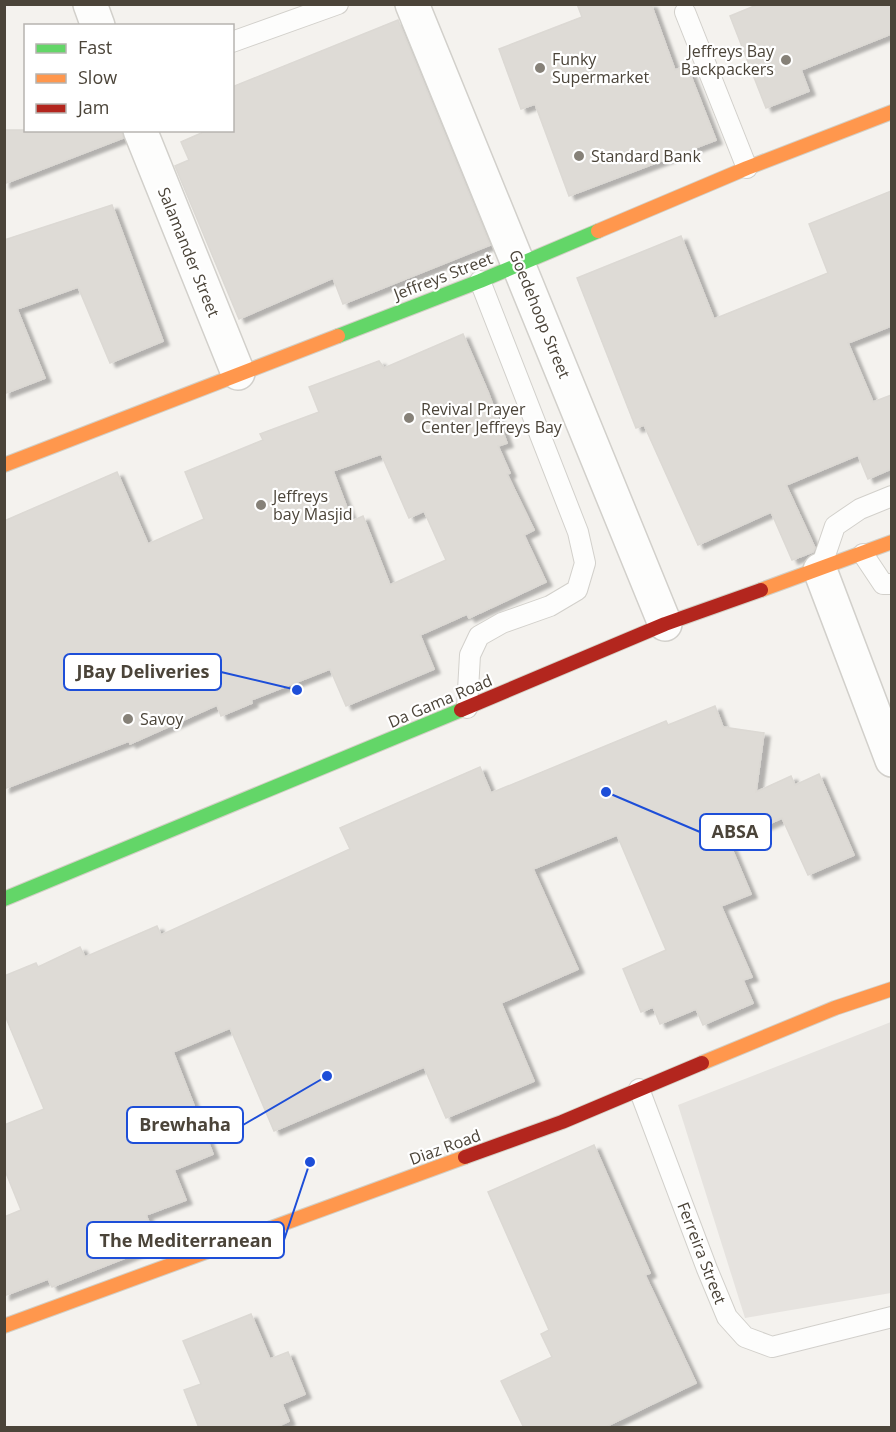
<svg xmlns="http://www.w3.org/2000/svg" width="896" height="1432" font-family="'Open Sans',sans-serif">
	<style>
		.parking { fill: #e6e3df }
		.building { fill: #dedbd6; stroke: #dcd9d4; stroke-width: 1.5; fill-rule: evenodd; filter: url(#shadow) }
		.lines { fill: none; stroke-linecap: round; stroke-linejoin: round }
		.lane-casing { stroke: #d2d0cb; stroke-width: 22 }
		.street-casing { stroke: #d2d0cb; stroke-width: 36 }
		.fast-casing { stroke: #d3cfc5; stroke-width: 16 }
		.slow-casing { stroke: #d3cfc5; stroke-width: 16 }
		.jam-casing { stroke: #d3cfc5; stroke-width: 16 }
		.lane { stroke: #fdfdfc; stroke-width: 20 }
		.street { stroke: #fdfdfc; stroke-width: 33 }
		.fast { stroke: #63d668; stroke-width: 14 }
		.slow { stroke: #ff974d; stroke-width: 14 }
		.jam { stroke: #b3261e; stroke-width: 14 }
		.poi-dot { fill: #868178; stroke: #fff; stroke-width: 2 }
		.labels { text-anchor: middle; stroke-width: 4.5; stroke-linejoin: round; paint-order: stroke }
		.poi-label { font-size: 16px; fill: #4b4439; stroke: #fff; text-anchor: start }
		.street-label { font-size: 16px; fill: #4b4439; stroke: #fff }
		.leader { fill: none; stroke: #1d4ed8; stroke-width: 2 }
		.callout-dot { fill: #1d4ed8; stroke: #fff; stroke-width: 2 }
		.callout { fill: #fff; stroke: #1d4ed8; stroke-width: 2 }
		.callout-label { font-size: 18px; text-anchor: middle; font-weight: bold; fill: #4b4439 }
	</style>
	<defs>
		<filter id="shadow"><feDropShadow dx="6" dy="4" stdDeviation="1.5" flood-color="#0004"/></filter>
	</defs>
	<rect width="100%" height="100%" fill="#f4f2ee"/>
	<polygon class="parking" points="891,1022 891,1293 745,1318 678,1105"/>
	<g class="building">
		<polygon points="577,4 651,4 675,70 687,66 716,140 569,196 535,104 521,109 499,49 582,17"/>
		<polygon points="759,4 891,4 891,34 801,70 809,91 766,108 730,16"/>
		<polygon points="398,20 490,245 343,304 333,278 239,319 175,166 189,160 181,142 208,130 232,130 232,87"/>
		<polygon points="4,130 122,130 123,138 4,184"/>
		<polygon points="891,191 891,326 848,343 873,402 891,395 891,469 868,479 858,455 786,485 815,548 813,552 792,560 771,512 698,545 644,425 636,428 577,278 681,236 714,319 828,273 809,224"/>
		<polygon points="112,205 163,341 110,363 78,287 17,309 45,378 4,394 4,240"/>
		<path d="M463,334l25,58 19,51 -9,3 12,27 -3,1 27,56 -10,5 22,47 -77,36 -2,-4 -47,21 14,34 -88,37 -16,-37 -79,31 1,3 -31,13 -4,-11 -87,39 -1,-3 -125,48v-268l113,-49 31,72 56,-25 -19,-47 78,-32 -3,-6 59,-22 -10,-25 70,-26 5,7zM381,454l28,64 15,-7 22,49 -56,25 -27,-69 -11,5 -19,-50z"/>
		<polygon points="715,706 723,727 764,733 756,792 791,776 795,785 819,774 854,855 808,875 782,818 729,842 751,894 721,906 752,977 743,980 753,1003 703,1025 696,1009 660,1024 653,1007 641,1012 623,969 666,950 617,835 533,869 578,969 501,1003 534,1081 446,1118 424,1067 274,1131 230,1028 173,1052 213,1154 174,1170 186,1200 146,1215 158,1245 52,1287 48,1279 4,1296 4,1217 21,1210 4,1168 4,1125 44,1109 4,1013 4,976 36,963 38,967 80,947 85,957 157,926 161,935 350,849 340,828 480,767 491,793 666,721 668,725"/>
		<polygon points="594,1145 650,1273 645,1275 696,1383 603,1428 524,1428 501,1381 552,1357 541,1334 549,1330 488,1192"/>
		<polygon points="251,1314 270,1359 288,1352 305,1394 282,1404 289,1421 274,1428 199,1428 184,1390 201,1384 183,1341"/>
	</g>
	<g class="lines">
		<defs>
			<g id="lane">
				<polyline points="685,12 747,168"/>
				<polyline points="232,42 338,4"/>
				<polyline points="863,554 883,584 892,584"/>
				<polyline points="820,570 835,526 860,509 892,496"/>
				<polyline points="467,708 470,655 479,636 502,623 550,606 577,590 585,563 578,532 480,281"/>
				<polyline points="639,1089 707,1269 727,1317 745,1337 772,1347 892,1317"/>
			</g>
			<g id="street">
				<polyline points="90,4 98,26"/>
				<polyline points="412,4 665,624"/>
				<polyline points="140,130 238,373"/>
				<polyline points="820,570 892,760"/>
			</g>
			<g id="fast">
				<polyline points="338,336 480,281 598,231"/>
				<polyline points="4,899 461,710"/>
			</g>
			<g id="slow">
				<polyline points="598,231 747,168 892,112"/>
				<polyline points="4,465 338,336"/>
				<polyline points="761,590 892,542"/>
				<polyline points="702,1063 835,1008 892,989"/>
				<polyline points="4,1326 465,1157"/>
			</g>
			<g id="jam">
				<polyline points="461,710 665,624 761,590"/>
				<polyline points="465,1157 562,1122 702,1063"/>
			</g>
		</defs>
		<use href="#lane" class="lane-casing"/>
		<use href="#street" class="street-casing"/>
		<use href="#fast" class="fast-casing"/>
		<use href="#slow" class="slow-casing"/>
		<use href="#jam" class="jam-casing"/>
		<use href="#lane" class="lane"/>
		<use href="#street" class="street"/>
		<use href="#fast" class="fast"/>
		<use href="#slow" class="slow"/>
		<use href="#jam" class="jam"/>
	</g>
	<g class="poi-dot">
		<circle cx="786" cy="60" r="6"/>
		<circle cx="540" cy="68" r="6"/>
		<circle cx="579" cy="156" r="6"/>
		<circle cx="409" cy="418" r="6"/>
		<circle cx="261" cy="505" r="6"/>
		<circle cx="128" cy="719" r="6"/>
	</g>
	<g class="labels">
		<g class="poi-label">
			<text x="774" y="57" text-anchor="end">Jeffreys Bay<tspan x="774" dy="18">Backpackers</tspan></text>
			<text x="552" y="65">Funky<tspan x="552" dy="18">Supermarket</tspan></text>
			<text x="591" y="162">Standard Bank</text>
			<text x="421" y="415">Revival Prayer<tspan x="421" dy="18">Center Jeffreys Bay</tspan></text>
			<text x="273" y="502">Jeffreys<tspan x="273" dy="18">bay Masjid</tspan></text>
			<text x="140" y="725">Savoy</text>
		</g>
		<g class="street-label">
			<text transform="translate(189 252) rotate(68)" y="6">Salamander Street</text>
			<text transform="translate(443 276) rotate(-21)" y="6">Jeffreys Street</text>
			<text transform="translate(540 314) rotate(68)" y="6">Goedehoop Street</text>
			<text transform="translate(440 701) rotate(-23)" y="6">Da Gama Road</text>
			<text transform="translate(445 1147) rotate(-20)" y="6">Diaz Road</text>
			<text transform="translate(702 1253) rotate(69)" y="6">Ferreira Street</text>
		</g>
	</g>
	<path class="leader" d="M297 690L221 672M606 792L700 832M327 1076L243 1125M310 1162L284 1240"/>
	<g class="callout-dot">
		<circle cx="297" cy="690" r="6"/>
		<circle cx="606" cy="792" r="6"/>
		<circle cx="327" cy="1076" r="6"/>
		<circle cx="310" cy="1162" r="6"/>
	</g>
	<g class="callout">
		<rect x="64" y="654" width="157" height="36" rx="6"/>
		<rect x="700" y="814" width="71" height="36" rx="6"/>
		<rect x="127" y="1107" width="116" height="36" rx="6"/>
		<rect x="87" y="1222" width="197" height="36" rx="6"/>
	</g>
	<g class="callout-label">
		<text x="143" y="678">JBay Deliveries</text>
		<text x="735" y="838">ABSA</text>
		<text x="185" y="1131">Brewhaha</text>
		<text x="186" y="1247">The Mediterranean</text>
	</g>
	<rect width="896" height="1432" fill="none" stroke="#4b4439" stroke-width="12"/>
	<rect x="24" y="24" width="210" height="108" fill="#ffffff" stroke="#b7b4b0" stroke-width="1.5"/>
	<rect x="36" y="44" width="30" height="9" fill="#63d668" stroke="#b7b4b0" stroke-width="1.5"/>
	<text x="78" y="54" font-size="18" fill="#4b4439">Fast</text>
	<rect x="36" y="74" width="30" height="9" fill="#ff974d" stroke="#b7b4b0" stroke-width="1.5"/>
	<text x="78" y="84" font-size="18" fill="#4b4439">Slow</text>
	<rect x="36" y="104" width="30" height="9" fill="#b3261e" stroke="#b7b4b0" stroke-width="1.5"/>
	<text x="78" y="114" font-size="18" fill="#4b4439">Jam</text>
</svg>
